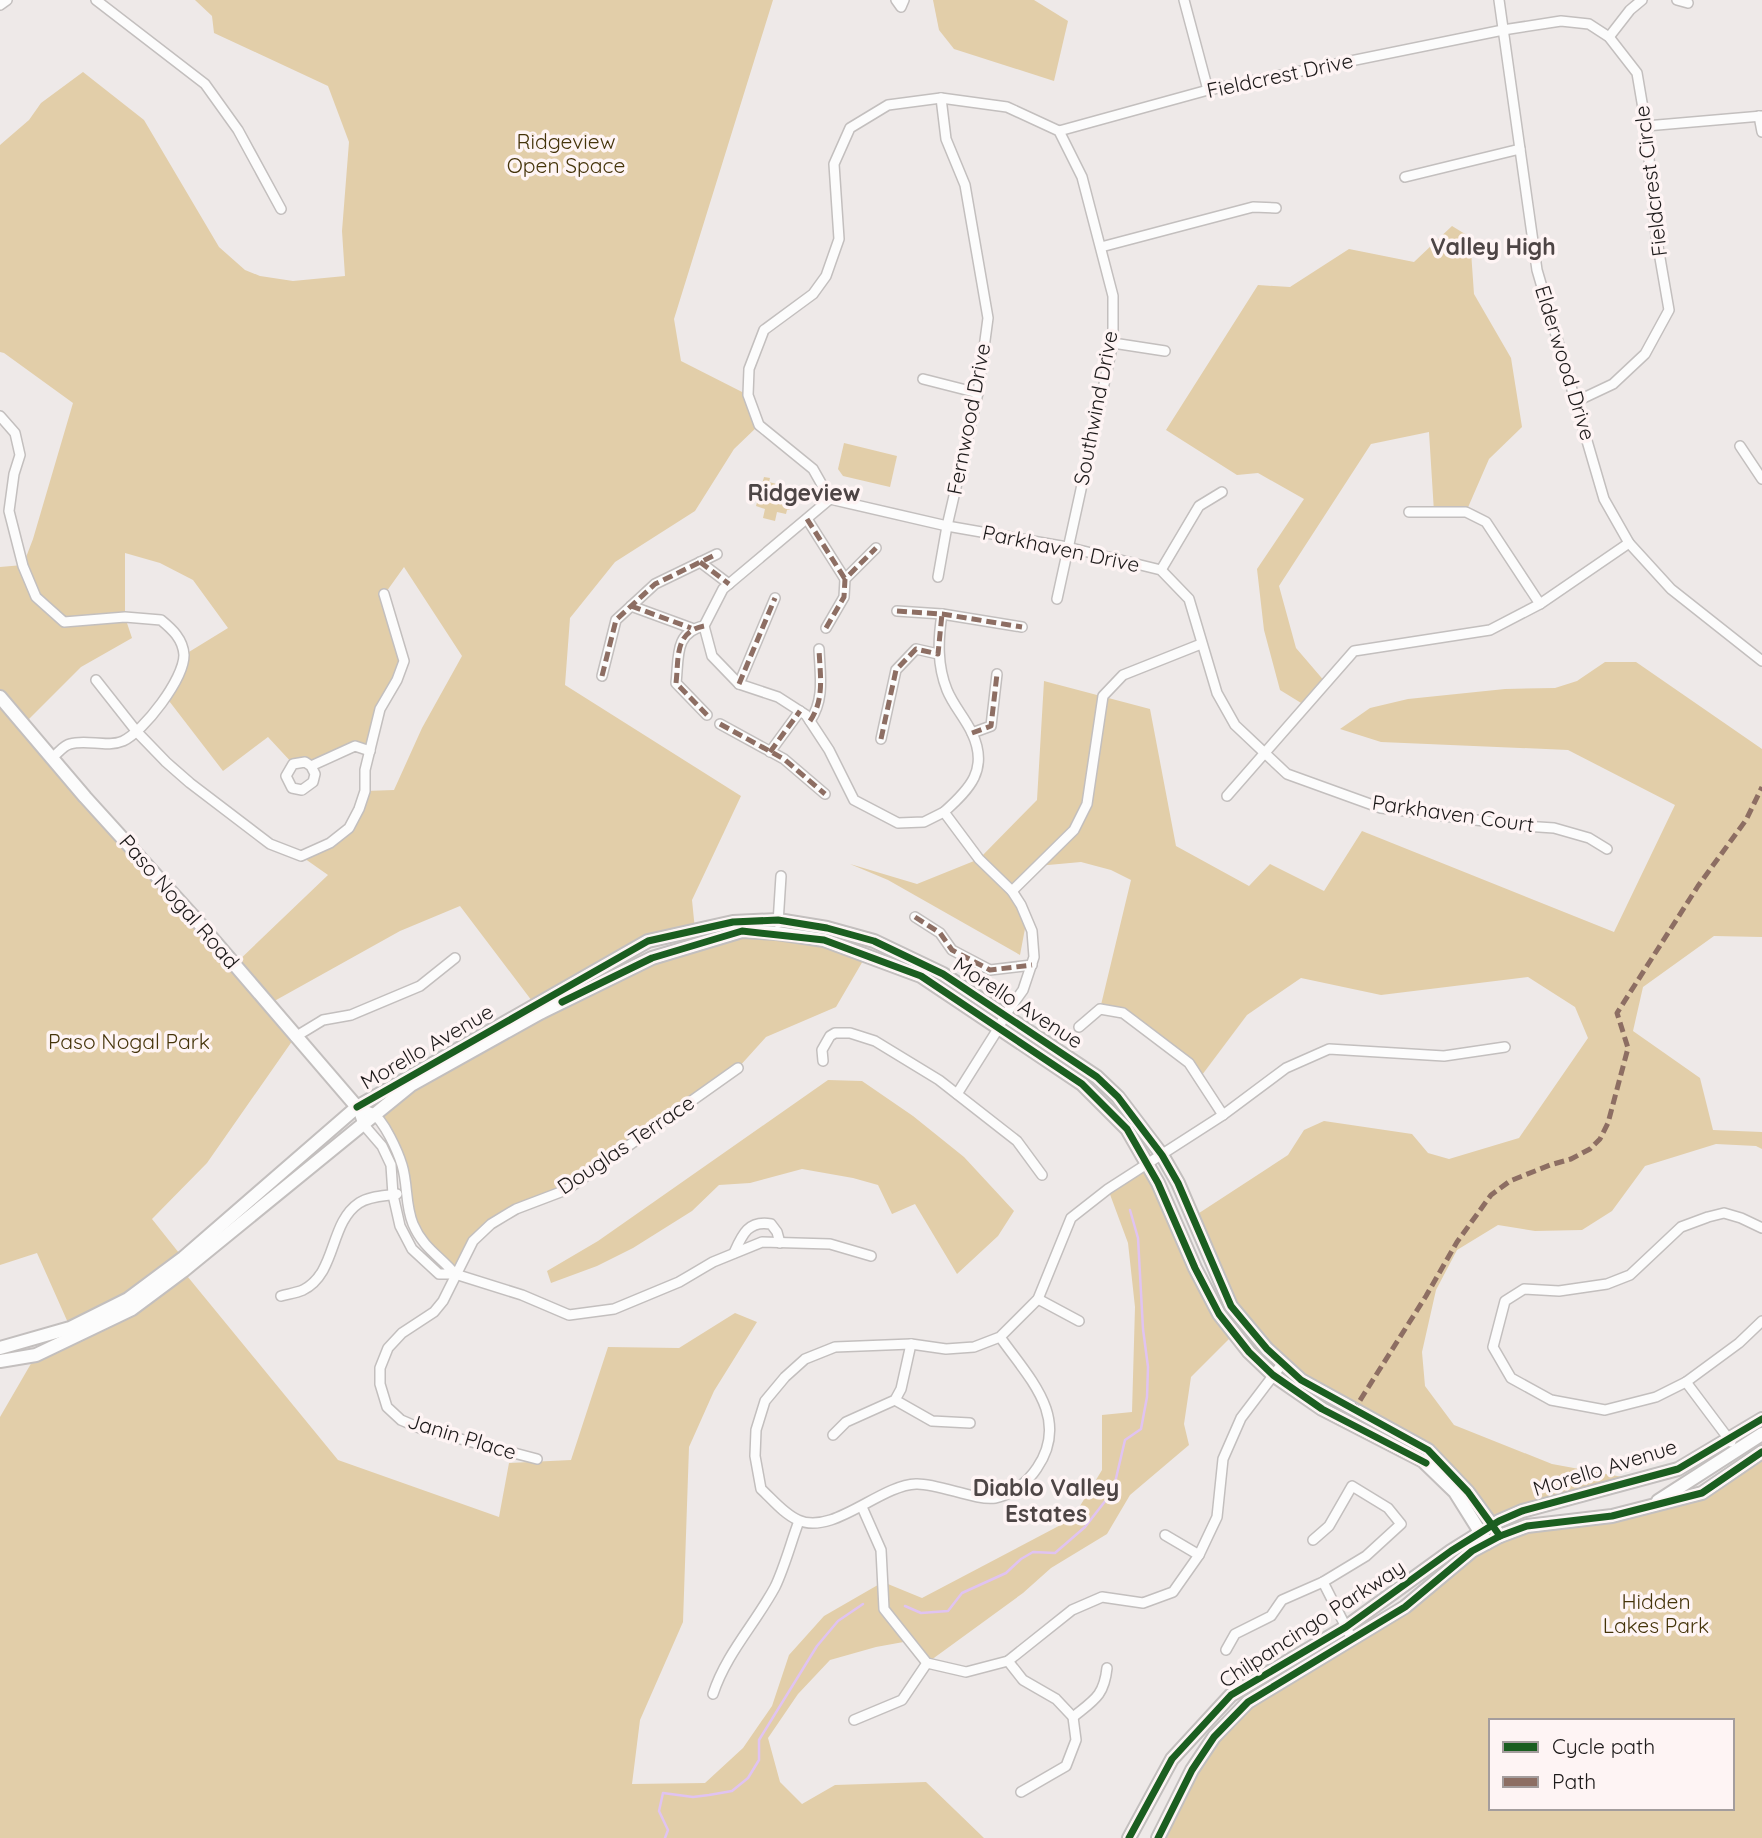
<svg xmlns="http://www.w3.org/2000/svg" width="1762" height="1838" font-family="Quicksand,sans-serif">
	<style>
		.green { fill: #e2cea9; fill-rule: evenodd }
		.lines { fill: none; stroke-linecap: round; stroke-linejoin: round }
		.stream { stroke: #e0c3f1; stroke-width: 2.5 }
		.street-casing { stroke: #c3bfbe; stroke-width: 12 }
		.secondary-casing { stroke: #c3bfbe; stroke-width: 16 }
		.street { stroke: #fcfcfc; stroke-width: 9 }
		.secondary { stroke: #fcfcfc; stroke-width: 12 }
		.quiet { stroke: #8d6e63; stroke-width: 5; stroke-dasharray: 10 5; stroke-linecap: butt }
		.cycleway-casing { stroke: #fef4f4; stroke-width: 11 }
		.cycleway { stroke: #1b5e20; stroke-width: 7 }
		.labels { text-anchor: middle; stroke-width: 7; stroke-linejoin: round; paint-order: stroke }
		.street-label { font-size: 21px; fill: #1d1a1a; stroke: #fef4f4 }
		.park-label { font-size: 21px; fill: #45340a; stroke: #fef4f4 }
		.neighbourhood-label { font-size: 23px; font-weight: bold; fill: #4d4545; stroke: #fef4f4 }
	</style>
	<rect width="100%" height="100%" fill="#eee9e8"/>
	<g class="green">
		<path d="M195,0h578l-99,319 7,42 67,34 11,30 -25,24 -39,62 -80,51 -45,56 -5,67 176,111 -49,104 3,30 -47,11 -113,64 -75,-99 -60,25 -131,73 26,33 -88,126 -55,56 31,39 -55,41 -59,26 -32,-72 -37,12v-698l23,-2 10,-26 40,-136 -69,-50 -4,-1v-207l29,-25 12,-17 42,-31 61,48 75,127 26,23 15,6 33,5 52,-5 -3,-45 7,-89 -21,-56 -114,-53 -2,-17zM125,553l35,10 33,17 35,48 -44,27 -18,42 57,74 45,-34 25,27 28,-3 33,-15 16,5 10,-42 24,-48 -20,-66 20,-28 58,89 -40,72 -28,62 -29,1 -16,37 -48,28 27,19 -94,90 -211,-240 58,-58 51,-29 -7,-21z"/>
		<polygon points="933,0 1034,0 1068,21 1054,81 954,49 939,30"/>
		<polygon points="1452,226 1470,237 1474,294 1511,358 1522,427 1489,459 1466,512 1434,512 1429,432 1371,444 1279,586 1296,648 1326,683 1306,706 1280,690 1264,630 1257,569 1304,499 1258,473 1237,475 1166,430 1258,285 1290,287 1349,249 1414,262"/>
		<polygon points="844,443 897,456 890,487 843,476 838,469"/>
		<polygon points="764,477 770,478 769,482 792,488 790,497 793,498 790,510 787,510 786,514 777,512 775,521 763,518 765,509 756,506"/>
		<polygon points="1605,662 1636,662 1762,749 1762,937 1714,936 1643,987 1633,1031 1700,1078 1713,1130 1762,1132 1762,1149 1756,1146 1716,1144 1645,1166 1612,1211 1582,1230 1535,1231 1498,1225 1457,1250 1436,1290 1422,1352 1425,1386 1454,1425 1552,1464 1639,1480 1493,1525 1428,1450 1301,1380 1231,1306 1193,1217 1288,1155 1304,1130 1324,1121 1412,1134 1428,1153 1449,1159 1519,1138 1588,1038 1575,1007 1528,977 1381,995 1301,978 1247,1015 1199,1079 1188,1063 1123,1013 1100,1009 1131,880 1111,870 1081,862 1037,866 1012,891 1027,918 1020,955 888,880 850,864 917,884 979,859 1037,800 1044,681 1150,709 1176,846 1249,886 1270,864 1324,891 1362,831 1614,932 1675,805 1568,750 1381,742 1340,729 1370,708 1408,699 1505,689 1555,688 1577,681"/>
		<polygon points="742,931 777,933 867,954 836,1007 766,1037 738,1068 566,1190 516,1209 473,1241 455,1274 413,1223 403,1166 374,1114 411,1085 652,958"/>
		<polygon points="828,1080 862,1081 913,1116 964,1157 1014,1211 998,1236 957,1274 915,1204 892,1214 878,1185 853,1178 802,1169 750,1183 719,1185 692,1211 633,1248 597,1266 551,1283 547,1271 598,1241"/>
		<polygon points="1148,1164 1235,1333 1191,1377 1184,1424 1189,1445 1130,1495 1107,1534 1051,1568 1023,1593 927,1663 909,1641 876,1647 830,1660 798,1694 768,1738 780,1782 802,1804 835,1785 926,1782 984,1838 0,1838 0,1417 36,1355 183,1271 338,1460 499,1517 509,1463 571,1460 608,1347 679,1348 735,1313 757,1322 714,1391 689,1447 683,1622 640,1720 632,1784 705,1783 743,1748 772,1706 789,1655 824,1616 883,1582 922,1598 1072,1519 1102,1470 1102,1415 1132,1412 1135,1307 1128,1243 1108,1189"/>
		<path d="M1762,1452v386h-604l34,-68 56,-68 99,-60 153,-106 202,-43zM1491,1721h241v87h-241z"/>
	</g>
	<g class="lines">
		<g class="stream">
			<polyline points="905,1606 921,1613 948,1611 962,1593 1006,1573 1021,1559 1033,1552 1055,1553 1085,1527 1113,1491 1125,1440 1141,1429 1147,1397 1148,1367 1143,1329 1138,1238 1130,1210"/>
			<polyline points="665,1838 668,1830 659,1811 663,1793 693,1797 709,1795 732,1791 748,1778 759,1760 759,1740 817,1646 838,1621 863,1604"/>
		</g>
		<defs>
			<g id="street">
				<polyline points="96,0 205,84 238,130 281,209"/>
				<polyline points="896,0 901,7 904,0"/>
				<polyline points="1184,0 1208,90"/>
				<polyline points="1499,0 1537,270 1604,499 1629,543 1671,589 1762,661"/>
				<polyline points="1677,0 1688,3"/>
				<polyline points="0,5 7,0"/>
				<polyline points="1609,37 1630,10 1642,0"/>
				<polyline points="1759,116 1762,132"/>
				<polyline points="1646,126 1762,116"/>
				<polyline points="1059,131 1208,90 1503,30 1561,21 1589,24 1609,37 1637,73 1646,126 1656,235 1669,310 1645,354 1613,384 1577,401"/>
				<polyline points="1405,177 1520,149"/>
				<polyline points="1101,247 1253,207 1276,208"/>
				<polyline points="1113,343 1165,351"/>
				<polyline points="923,379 978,393"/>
				<path d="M0,416l15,17 5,22 -6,19 -5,37 14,55 13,31 28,25 61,-5 36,3c11,9 22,19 23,35 0,24 -40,76 -61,86 -16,7 -36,-2 -53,3 -6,1 -12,9 -17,13"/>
				<polyline points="1740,446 1762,479"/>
				<polyline points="830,499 813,469 759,425 748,395 749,369 764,330 813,294 826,276 839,239 834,164 850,128 888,105 941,98 1007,107 1059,131 1082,177 1113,296 1113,343 1057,599"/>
				<polyline points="830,499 947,526 1067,547 1161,570 1189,599 1217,693 1235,725 1287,774 1381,808 1523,826 1554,828 1589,838 1607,849"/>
				<polyline points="830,499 723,589 704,626 712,656 739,684 778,697 806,715 829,750 854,800 898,823 924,822 944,812 979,859 1012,891 1021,905 1032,931 1034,957 1023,990 1005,1015 998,1029 957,1094"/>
				<polyline points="1409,512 1466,512 1486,522 1540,604"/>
				<polyline points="807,519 845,579"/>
				<polyline points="700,562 729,584"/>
				<polyline points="1161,570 1199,506 1222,492"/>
				<polyline points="938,577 947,526 978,393 988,318 965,185 946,139 941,98"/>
				<polyline points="631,606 691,628"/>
				<polyline points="897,611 942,614 1022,627"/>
				<path d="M942,614c-4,26 -5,51 5,76 6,15 18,28 25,43 17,36 -2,56 -28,79"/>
				<path d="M704,626c-30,6 -25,32 -28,57l31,32"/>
				<polyline points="826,628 844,597 845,579 876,548"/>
				<polyline points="602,676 616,620 655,584 717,554"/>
				<polyline points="96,680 137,732 166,762 190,783 270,844 301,856 330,843 349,828 359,809 365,791 365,770 380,709 397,680 404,661 384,594"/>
				<polyline points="739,684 775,598"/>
				<path d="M810,721c15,-22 10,-46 9,-72"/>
				<polyline points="720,724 784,759 825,794"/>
				<polyline points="972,733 991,726 997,674"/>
				<polyline points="881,739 896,670 916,649 938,654"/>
				<polyline points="770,752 800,711"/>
				<polyline points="311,766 315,774 313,782 302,790 292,788 286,776 293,764 305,762 311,766 355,746 370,751"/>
				<polyline points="1227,796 1354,651 1490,630 1540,604 1629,543"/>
				<polyline points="1012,891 1074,830 1087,804 1103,696 1123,675 1201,644"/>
				<polyline points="915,917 940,933 952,950 990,970 1032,965"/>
				<polyline points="778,923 781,876"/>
				<polyline points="1079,1027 1100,1009 1123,1013 1189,1063 1223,1115"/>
				<polyline points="295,1037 323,1020 351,1015 420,986 455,958"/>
				<polyline points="823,1061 822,1050 830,1036 835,1033 850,1033 875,1041 939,1080 1017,1141 1042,1175"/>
				<path d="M357,1107c4,2 10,4 15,6 12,7 26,39 30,52 6,19 3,40 11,59 10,24 27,32 42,50h-16l-27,-25 -12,-23 -7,-31 -2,-30 -9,-19 -19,-22z"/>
				<polyline points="1762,1228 1741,1218 1724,1213 1708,1217 1681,1227 1630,1275 1607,1284 1559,1291 1524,1289 1505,1301 1493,1347 1511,1378 1551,1400 1605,1410 1656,1397 1686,1382 1739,1343 1762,1321"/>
				<path d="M734,1253c8,-18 14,-33 37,-29l6,8 3,11"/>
				<polyline points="455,1274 522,1295 569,1315 614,1309 679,1282 713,1262 762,1242 830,1244 871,1256"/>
				<path d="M281,1296c7,-2 15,-3 22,-6 34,-17 26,-67 56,-87 10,-7 26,-7 38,-9"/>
				<polyline points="1038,1299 1079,1321"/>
				<path d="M1000,1337c29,41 71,81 37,131 -9,14 -26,27 -42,30 -18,3 -58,-15 -79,-14 -36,1 -83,52 -118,36 -14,-6 -26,-21 -37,-31l-6,-33 1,-26 9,-29 20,-24 20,-18 30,-12 76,-3 35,5 28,-2 26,-10 38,-38 33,-81 37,-29 115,-74 63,-47 43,-19 115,7 61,-9"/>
				<polyline points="1686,1382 1731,1442"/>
				<polyline points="895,1400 932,1421 970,1423"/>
				<polyline points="833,1435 846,1422 895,1400 901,1389 911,1344"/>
				<polyline points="537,1459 422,1429 401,1420 387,1407 380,1384 380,1368 388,1348 402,1333 434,1312 443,1301 473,1241 491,1224 516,1209 566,1190 738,1068"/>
				<polyline points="862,1507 881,1550 884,1609 927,1663 966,1672 1008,1661 1072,1610 1102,1597 1143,1603 1173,1592 1199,1555 1217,1517 1223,1459 1241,1418 1282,1364"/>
				<polyline points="1165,1535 1199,1555"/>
				<polyline points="1323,1582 1352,1639"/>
				<polyline points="1226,1650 1235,1634 1271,1616 1282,1600 1323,1582 1366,1556 1401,1524 1388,1508 1352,1486 1329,1526 1313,1540"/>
				<polyline points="1008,1661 1023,1680 1056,1699 1073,1717 1076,1740 1066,1766 1021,1792"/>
				<path d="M713,1694c13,-40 42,-70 62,-107 10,-21 16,-45 24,-66"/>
				<path d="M1073,1717c21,-17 31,-21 34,-49"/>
				<polyline points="854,1720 902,1700 927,1663"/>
			</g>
			<g id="secondary">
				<polyline points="0,697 85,797 192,915 357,1107"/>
				<polyline points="0,1348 70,1328 128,1299 183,1258 357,1107 648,941 733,922 778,920 827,928 874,941 943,974 1097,1077 1118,1097 1162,1155 1178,1183 1231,1306 1267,1349 1301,1380 1428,1450 1468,1492 1500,1536"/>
				<polyline points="0,1361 36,1355 132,1309 183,1271 411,1085 540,1013 652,958 742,931 777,933 824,940 921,976 1082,1084 1127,1129 1158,1183 1195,1268 1219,1314 1249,1352 1273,1375 1322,1409 1423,1461 1455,1492 1487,1543"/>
				<polyline points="1658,1501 1762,1434"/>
				<polyline points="1129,1838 1172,1759 1231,1695 1346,1627 1451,1551 1499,1521 1522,1511 1678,1469 1762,1419"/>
				<polyline points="1158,1838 1192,1770 1214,1737 1248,1702 1405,1607 1472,1551 1500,1536 1527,1526 1612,1516 1702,1493 1762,1452"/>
			</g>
		</defs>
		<use href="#street" class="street-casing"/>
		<use href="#secondary" class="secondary-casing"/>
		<use href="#street" class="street"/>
		<use href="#secondary" class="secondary"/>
		<g class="quiet">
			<polyline points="807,519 845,579"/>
			<polyline points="700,562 729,584"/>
			<polyline points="631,606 691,628"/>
			<polyline points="897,611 942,614 1022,627"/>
			<path d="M704,626c-30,6 -25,32 -28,57l31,32"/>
			<polyline points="826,628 844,597 845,579 876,548"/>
			<polyline points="602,676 616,620 655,584 717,554"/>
			<polyline points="739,684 775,598"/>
			<path d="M810,721c15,-22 10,-46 9,-72"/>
			<polyline points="720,724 784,759 825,794"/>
			<polyline points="972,733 991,726 997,674"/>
			<polyline points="881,739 896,670 916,649 938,654 942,614"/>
			<polyline points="770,752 800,711"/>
			<polyline points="915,917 940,933 952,950 990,970 1032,965"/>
			<polyline points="1352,1413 1426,1296 1457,1242 1491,1195 1510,1181 1550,1165 1571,1159 1590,1149 1600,1139 1608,1123 1628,1048 1617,1013 1698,886 1746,820 1762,787"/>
		</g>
		<defs>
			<g id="cycleway">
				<polyline points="562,1002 652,958 742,931 824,940 921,976 1082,1084 1127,1129 1158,1183 1195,1268 1219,1314 1249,1352 1273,1375 1322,1409 1426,1463"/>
				<polyline points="357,1107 648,941 733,922 778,920 827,928 874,941 943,974 1097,1077 1118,1097 1162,1155 1178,1183 1231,1306 1267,1349 1301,1380 1428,1450 1468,1492 1500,1536"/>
				<polyline points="1129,1838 1172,1759 1231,1695 1346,1627 1451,1551 1499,1521 1522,1511 1678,1469 1762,1419"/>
				<polyline points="1158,1838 1192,1770 1214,1737 1248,1702 1405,1607 1472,1551 1500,1536 1527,1526 1612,1516 1702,1493 1762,1452"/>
			</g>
		</defs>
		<use href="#cycleway" class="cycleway-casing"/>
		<use href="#cycleway" class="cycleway"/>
	</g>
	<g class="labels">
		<g class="street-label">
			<text transform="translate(1280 76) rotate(-12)" y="7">Fieldcrest Drive</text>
			<text transform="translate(1651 181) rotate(-97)" y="7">Fieldcrest Circle</text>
			<text transform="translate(1565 363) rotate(73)" y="7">Elderwood Drive</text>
			<text transform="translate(1096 408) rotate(-79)" y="7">Southwind Drive</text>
			<text transform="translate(969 419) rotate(-79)" y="7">Fernwood Drive</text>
			<text transform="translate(1061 549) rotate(12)" y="7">Parkhaven Drive</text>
			<text transform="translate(1453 814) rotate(8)" y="7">Parkhaven Court</text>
			<text transform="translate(179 902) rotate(49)" y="7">Paso Nogal Road</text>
			<text transform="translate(1018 1003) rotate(33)" y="7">Morello Avenue</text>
			<text transform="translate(427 1047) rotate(-30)" y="7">Morello Avenue</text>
			<text transform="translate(626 1145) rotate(-34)" y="7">Douglas Terrace</text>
			<text transform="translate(462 1437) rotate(17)" y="7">Janin Place</text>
			<text transform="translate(1605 1468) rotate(-17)" y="7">Morello Avenue</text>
			<text transform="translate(1312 1624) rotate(-33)" y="7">Chilpancingo Parkway</text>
		</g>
		<g class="park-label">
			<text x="566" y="149">Ridgeview<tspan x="566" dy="24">Open Space</tspan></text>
			<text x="129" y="1049">Paso Nogal Park</text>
			<text x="1656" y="1609">Hidden<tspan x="1656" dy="24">Lakes Park</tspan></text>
		</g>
		<g class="neighbourhood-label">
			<text x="1493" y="255">Valley High</text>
			<text x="804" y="501">Ridgeview</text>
			<text x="1046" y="1496">Diablo Valley<tspan x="1046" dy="26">Estates</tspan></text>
		</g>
	</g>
	<rect x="1489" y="1719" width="245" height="91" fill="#fef4f4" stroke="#a49d9d" stroke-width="2"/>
	<rect x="1503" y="1742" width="35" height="10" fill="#1b5e20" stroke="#a49d9d" stroke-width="2"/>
	<text x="1552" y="1754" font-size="21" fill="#1d1a1a">Cycle path</text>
	<rect x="1503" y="1777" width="35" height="10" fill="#8d6e63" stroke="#a49d9d" stroke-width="2"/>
	<text x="1552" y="1789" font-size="21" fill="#1d1a1a">Path</text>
</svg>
